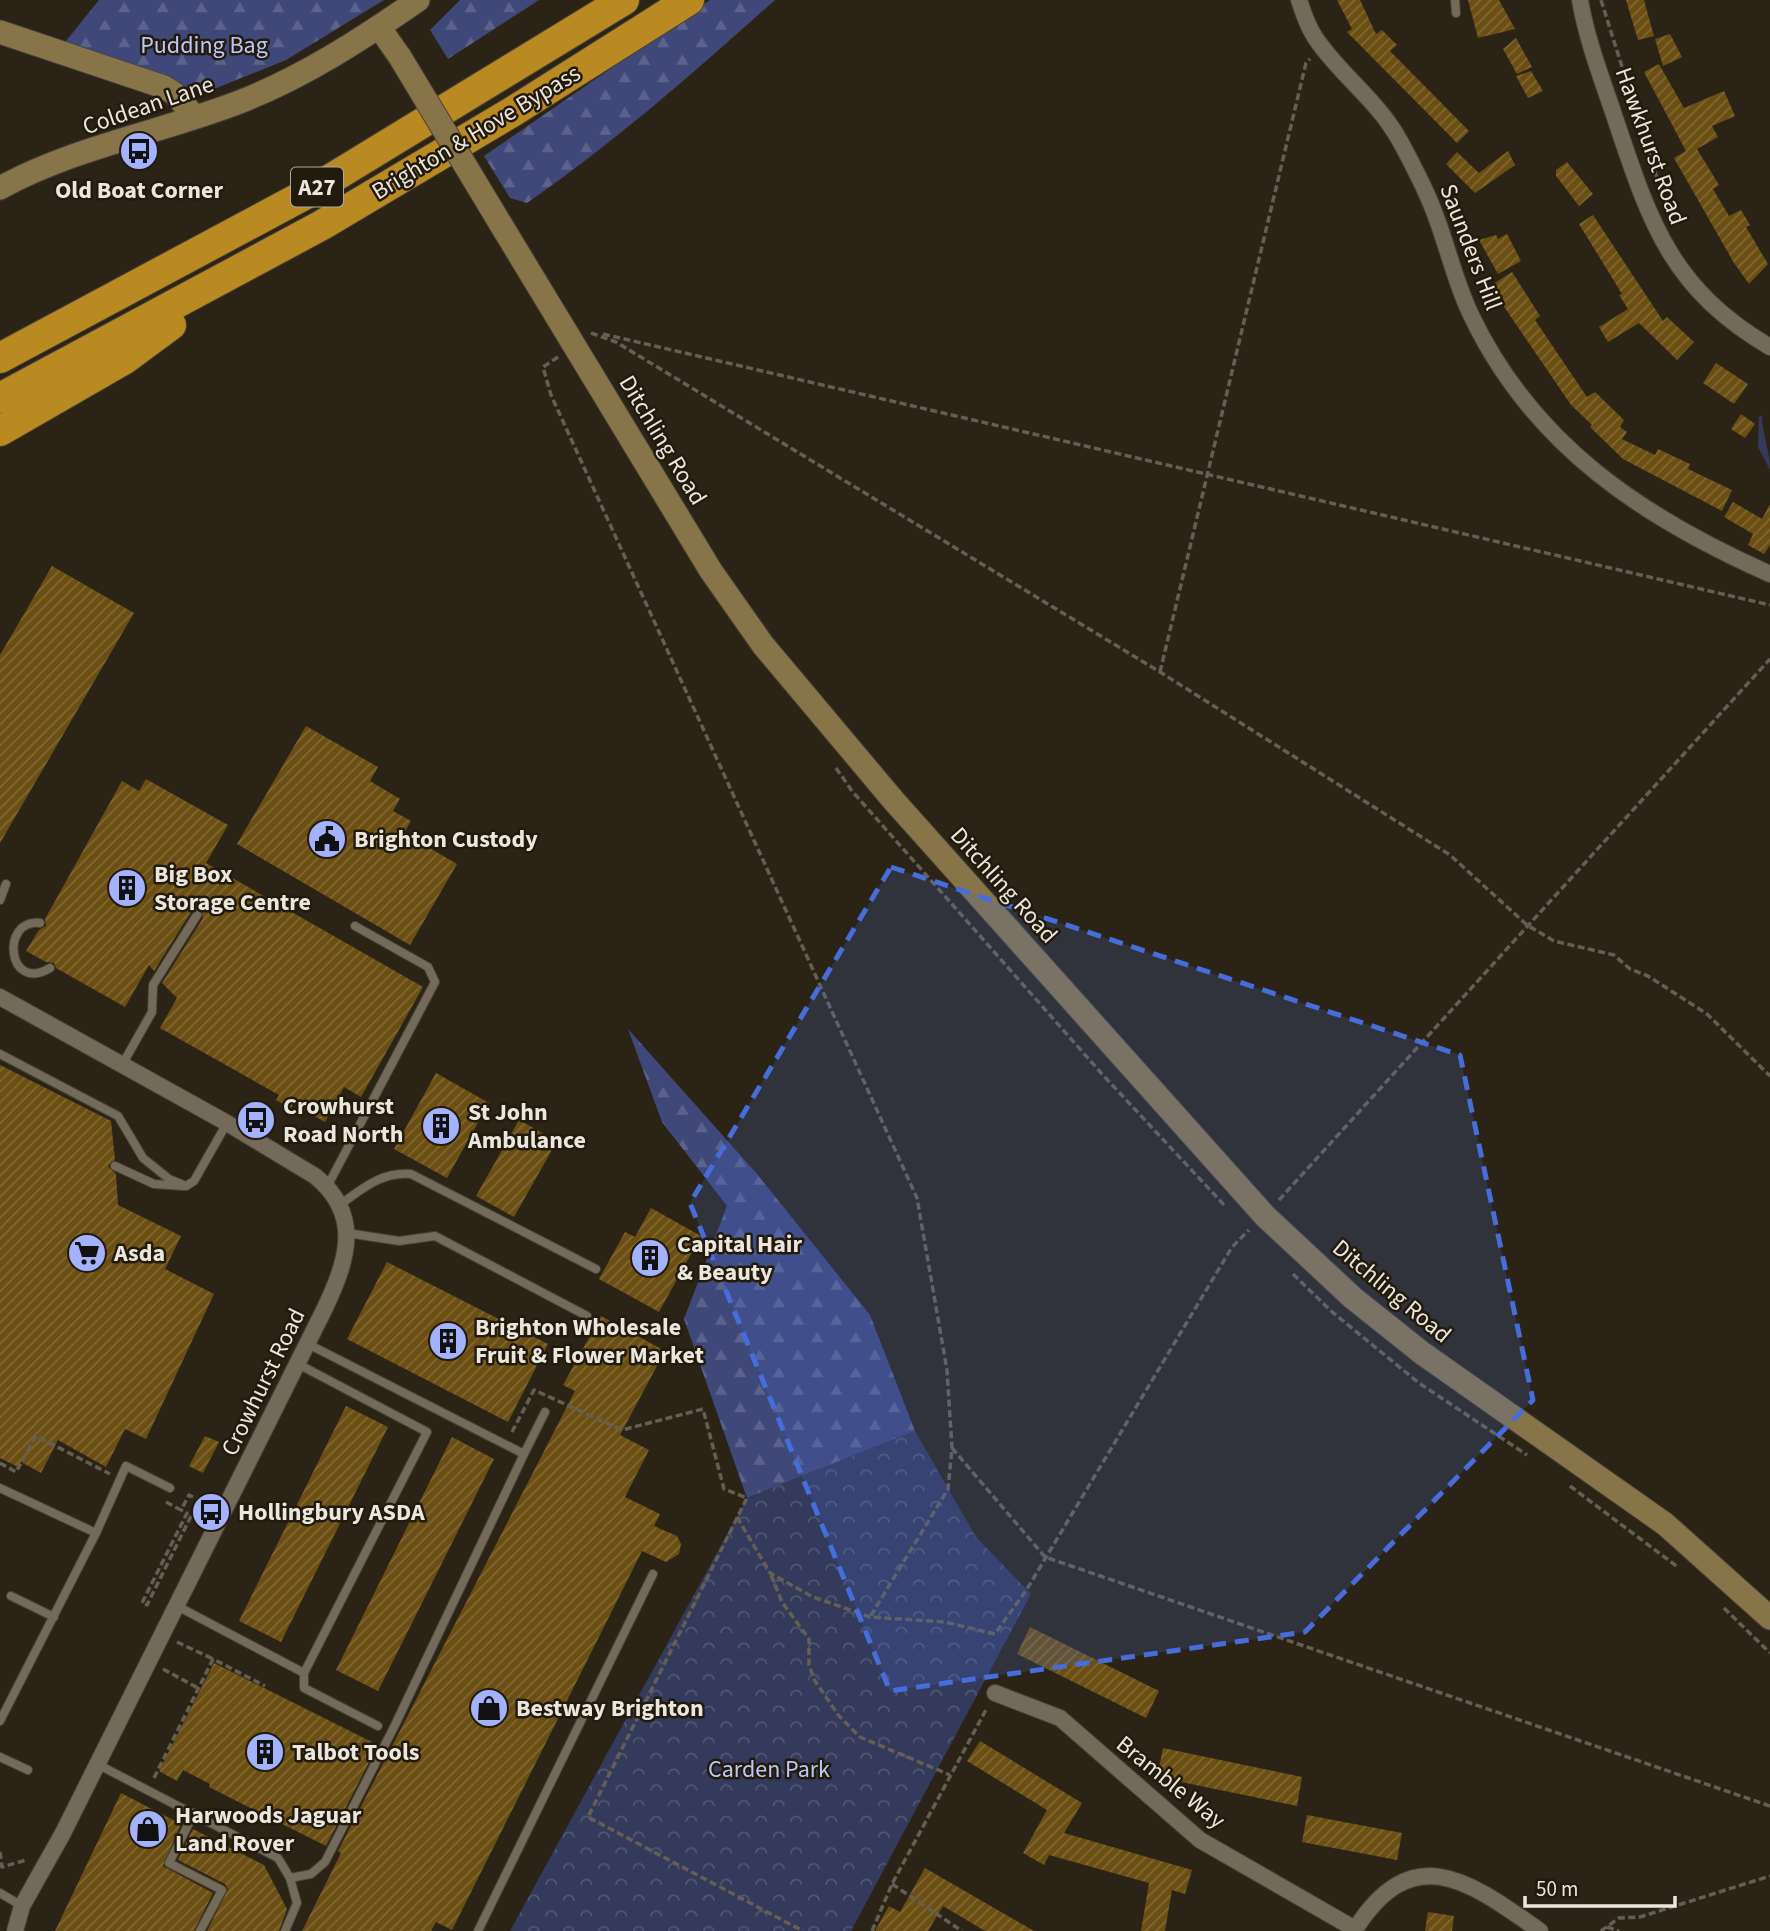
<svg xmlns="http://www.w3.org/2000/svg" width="1770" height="1931" font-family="'Source Sans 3',sans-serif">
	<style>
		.grass { fill: #343a5b }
		.forest { fill: url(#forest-firs) }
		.park { fill: url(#park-crowns) }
		.building { fill: url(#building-hatch) }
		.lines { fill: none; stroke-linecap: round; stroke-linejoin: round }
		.lane-casing { stroke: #484137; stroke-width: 10 }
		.street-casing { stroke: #484137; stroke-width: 18 }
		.secondary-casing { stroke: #484137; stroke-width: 25 }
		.highway-casing { stroke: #484137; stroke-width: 32 }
		.path { stroke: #655f53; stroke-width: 3.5; stroke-dasharray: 7 3.5; stroke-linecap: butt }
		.lane { stroke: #736a5a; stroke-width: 8 }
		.street { stroke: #736a5a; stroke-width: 16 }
		.secondary { stroke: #887449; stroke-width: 23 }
		.highway { stroke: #ba8a22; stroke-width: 30 }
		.secondary-bridge-casing { stroke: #484137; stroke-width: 25; stroke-linecap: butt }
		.secondary-bridge { stroke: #887449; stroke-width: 23 }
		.marked { fill: #466dd9; fill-opacity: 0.2; stroke: #466dd9; stroke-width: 5; stroke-dasharray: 14 9; stroke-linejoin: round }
		.labels { text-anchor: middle; stroke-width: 5; stroke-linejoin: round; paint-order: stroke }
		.shield { fill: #221a0c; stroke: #afaa9f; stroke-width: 2 }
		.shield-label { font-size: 23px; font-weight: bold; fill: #ece7de }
		.park-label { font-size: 24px; fill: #bdc8f7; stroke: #221a0c }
		.street-label { font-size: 24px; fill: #ece7de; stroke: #221a0c }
		.poi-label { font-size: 24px; font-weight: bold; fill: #ece7de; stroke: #221a0c; text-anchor: start }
	</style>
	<defs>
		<pattern id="forest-firs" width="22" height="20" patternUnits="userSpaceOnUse" patternTransform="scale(1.75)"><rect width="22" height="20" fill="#3f4879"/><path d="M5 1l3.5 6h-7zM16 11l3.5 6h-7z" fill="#5b628c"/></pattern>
		<pattern id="park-crowns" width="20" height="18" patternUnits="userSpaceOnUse" patternTransform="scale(1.75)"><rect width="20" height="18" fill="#343a5b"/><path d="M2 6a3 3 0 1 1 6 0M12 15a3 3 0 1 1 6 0" fill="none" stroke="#525672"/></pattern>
		<pattern id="building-hatch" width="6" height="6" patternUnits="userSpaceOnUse" patternTransform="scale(1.75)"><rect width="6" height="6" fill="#6b4e12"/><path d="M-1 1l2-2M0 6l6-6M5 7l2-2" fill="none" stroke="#806834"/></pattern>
	</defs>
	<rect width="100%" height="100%" fill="#2b2416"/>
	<path class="grass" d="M1762,415c0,20 8,35 8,55l-12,-23 1,-30z"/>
	<g class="forest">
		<polygon points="99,0 384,0 286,60 204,93 62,46"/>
		<polygon points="460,0 539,0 448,59 430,30"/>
		<path d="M710,0h65c-79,71 -160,142 -248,203l-17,-5 -26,-42z"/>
		<polygon points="628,1029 757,1174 870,1315 915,1431 747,1498 684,1319 727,1206 662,1122"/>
	</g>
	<polygon class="park" points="915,1431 976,1537 1031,1594 851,1931 510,1931 747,1498"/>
	<g class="building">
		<polygon points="1337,0 1360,0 1376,34 1382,30 1397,45 1390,51 1469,131 1457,143 1347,32 1352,29"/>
		<polygon points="1468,0 1499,0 1515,29 1478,38"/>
		<polygon points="1626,0 1644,0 1654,36 1638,40"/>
		<polygon points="1670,34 1682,57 1663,66 1655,39"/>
		<polygon points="1516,38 1532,67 1517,74 1503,49"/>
		<polygon points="1659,64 1684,108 1724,91 1735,116 1712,126 1718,137 1697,149 1719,185 1713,189 1729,216 1741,210 1750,225 1746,227 1768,264 1749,284 1734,263 1674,158 1686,151 1644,72"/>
		<polygon points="1531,71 1543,91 1528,98 1516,76"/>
		<polygon points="1508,151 1515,165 1475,193 1446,164 1457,152 1479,173"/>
		<polygon points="1567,162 1593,194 1579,206 1556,176 1556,170"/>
		<polygon points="1593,215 1663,321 1667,317 1694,342 1677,360 1639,323 1608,342 1599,327 1628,309 1619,295 1622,294 1579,224"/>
		<polygon points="1507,234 1521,261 1498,274 1479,240 1496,235 1498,239"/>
		<polygon points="1512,272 1540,316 1535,320 1587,397 1595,392 1624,420 1620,427 1627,432 1622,439 1655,455 1658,449 1690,464 1688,469 1732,490 1722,511 1623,459 1590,427 1592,425 1571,405 1490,286"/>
		<polygon points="1716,363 1748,384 1734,404 1703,383"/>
		<polygon points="1741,414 1755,424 1745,438 1731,429"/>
		<polygon points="1733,502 1762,519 1770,504 1770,545 1764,554 1748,545 1753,534 1724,517"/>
		<polygon points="52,566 134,613 0,843 0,655"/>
		<polygon points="306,726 378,767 370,781 400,799 393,811 411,821 404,833 457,864 410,945 237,844"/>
		<polygon points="146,779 228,825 206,863 423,987 361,1097 344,1087 325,1122 293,1104 291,1109 276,1100 279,1095 160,1028 177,998 162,983 203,918 200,909 191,912 154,971 149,965 125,1007 56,968 54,963 46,962 26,951 39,930 46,926 45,919 122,781 139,791"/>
		<polygon points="0,1065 111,1121 115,1160 108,1166 116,1174 118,1205 181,1236 165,1269 214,1294 146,1439 125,1429 106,1467 58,1440 41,1473 21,1462 18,1467 0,1458"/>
		<polygon points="436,1073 489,1103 447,1178 394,1149"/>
		<polygon points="519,1120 557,1141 514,1217 476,1196"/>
		<polygon points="651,1208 701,1236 659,1312 599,1279 625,1232 635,1237"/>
		<polygon points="387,1262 548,1344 508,1422 347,1339"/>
		<polygon points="601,1316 665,1351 620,1435 649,1450 625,1497 660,1514 654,1526 677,1536 681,1544 679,1554 666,1562 642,1551 452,1930 436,1922 431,1931 302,1931 341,1853 338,1851 575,1391 563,1385"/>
		<polygon points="346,1406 388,1427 281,1642 239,1621"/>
		<polygon points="205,1436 219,1442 203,1473 189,1466"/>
		<polygon points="452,1437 494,1459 378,1691 336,1670"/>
		<polygon points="1030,1627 1159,1691 1146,1718 1017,1654"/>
		<polygon points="214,1663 378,1745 326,1846 209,1787 210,1784 183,1770 177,1781 159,1771"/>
		<polygon points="980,1741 1082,1803 1064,1833 1192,1870 1185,1894 1172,1890 1165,1931 1141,1931 1149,1883 1049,1855 1044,1865 1023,1853 1047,1810 967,1761"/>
		<polygon points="1163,1748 1302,1777 1297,1806 1157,1777"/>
		<polygon points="121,1793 181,1824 163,1866 213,1893 194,1931 55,1931"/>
		<polygon points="1307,1815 1402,1833 1397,1860 1302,1842"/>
		<polygon points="193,1829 264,1865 287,1909 279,1931 207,1931 228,1889 225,1884 178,1860"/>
		<polygon points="925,1868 1034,1931 985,1931 943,1906 928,1931 875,1931 889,1906 900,1912"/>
		<polygon points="1428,1912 1454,1916 1452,1931 1425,1931"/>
	</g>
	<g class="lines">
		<defs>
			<g id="lane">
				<polyline points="1455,0 1456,13"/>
				<polyline points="0,900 6,884"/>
				<path d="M40,923c-40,-5 -33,71 10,45"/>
				<polyline points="0,1054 118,1116 143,1158 169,1179 186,1186 194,1181 227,1123"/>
				<polyline points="122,1065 152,1012 153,985 197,915"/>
				<polyline points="115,1166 154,1184 183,1186"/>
				<polyline points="327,1187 435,982 428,967 355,926"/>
				<path d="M338,1206c23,-16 43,-35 73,-32l185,95"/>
				<polyline points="347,1233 399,1241 435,1236 587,1316"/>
				<polyline points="298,1364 427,1432 304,1673"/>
				<polyline points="524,1454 545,1412"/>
				<polyline points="0,1488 96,1533 0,1721"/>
				<polyline points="96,1533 126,1466 170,1488"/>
				<polyline points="11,1596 54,1617"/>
				<polyline points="177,1606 304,1673 304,1688 378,1726"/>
				<polyline points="0,1757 28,1770"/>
				<polyline points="97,1764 278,1858 290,1878 297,1903 285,1931"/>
				<polyline points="194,1813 169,1863 222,1890 200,1931"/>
				<polyline points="290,1878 311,1874 325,1862 395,1725 524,1454 308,1344"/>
				<polyline points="0,1893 22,1906"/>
				<polyline points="478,1931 653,1574"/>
			</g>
			<g id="street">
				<path d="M1299,0c5,15 10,30 20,43 25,35 59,58 81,98 13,24 27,50 36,76 13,34 20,68 36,100 62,129 172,201 298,257"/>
				<path d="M1580,0c7,41 22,79 35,118 35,104 55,170 155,229"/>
				<path d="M0,997l227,126 88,53c48,39 32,85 10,132l-262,525 -41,73 -7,25"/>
				<polyline points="995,1693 1060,1718 1200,1840 1355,1929"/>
				<path d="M1354,1931c59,-94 116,-49 186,0"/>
			</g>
			<g id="secondary">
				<polyline points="379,27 400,57"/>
				<polyline points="0,32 164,87 175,94 194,116"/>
				<path d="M0,188c74,-41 163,-56 242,-87 63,-25 120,-62 176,-101"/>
				<polyline points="500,223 711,571 763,645 894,801 1265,1216 1353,1298 1422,1353 1665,1524 1770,1618"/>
			</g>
			<g id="highway">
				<polyline points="0,358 306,194 624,0"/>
				<polyline points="0,398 322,225 512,112 689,0"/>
				<polyline points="0,431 125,359 171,325"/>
			</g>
		</defs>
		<use href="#lane" class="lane-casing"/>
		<use href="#street" class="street-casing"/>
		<use href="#secondary" class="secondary-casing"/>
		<use href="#highway" class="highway-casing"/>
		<g class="path">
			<polyline points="1601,0 1657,178"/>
			<polyline points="591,333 616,342 1160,672 1450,855 1527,925 1554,941 1614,955 1630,969 1648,976 1707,1014 1770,1076"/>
			<polyline points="603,334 1770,605"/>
			<polyline points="558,357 543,367 551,395 917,1198 947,1370 952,1448 948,1489 870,1617"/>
			<polyline points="1160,672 1306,63 1310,59"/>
			<polyline points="836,768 852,791 1102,1074 1226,1207"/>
			<polyline points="1279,1200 1770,659"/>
			<polyline points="1293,1274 1331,1311 1419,1383 1527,1455"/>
			<polyline points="512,1432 534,1390 622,1430 703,1409 724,1489 747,1498 588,1817 803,1931"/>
			<polyline points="952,1448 1045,1557 1770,1806"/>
			<polyline points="0,1463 16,1472 36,1436 110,1474"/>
			<polyline points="1570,1486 1679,1568"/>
			<polyline points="166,1502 181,1510 189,1495 199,1500 147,1605 142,1603 187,1513 181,1510"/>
			<polyline points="737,1517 770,1573 813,1597 870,1617 945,1622 995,1634 1027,1589 1232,1247 1249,1230"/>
			<polyline points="771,1575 782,1602 809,1639 809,1665 815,1681 839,1716 860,1737 950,1775"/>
			<polyline points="1724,1608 1770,1653"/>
			<polyline points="177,1642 213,1659"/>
			<polyline points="163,1669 198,1688"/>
			<polyline points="154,1778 213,1659 265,1686"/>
			<polyline points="0,1852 2,1867 26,1860"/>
			<polyline points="892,1884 962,1931"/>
			<polyline points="1607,1927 1619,1931"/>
			<polyline points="872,1931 892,1884 987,1708"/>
			<polyline points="1601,1931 1619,1918 1640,1917 1770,1876"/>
		</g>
		<use href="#lane" class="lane"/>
		<use href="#street" class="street"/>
		<use href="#secondary" class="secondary"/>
		<use href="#highway" class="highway"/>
		<defs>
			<polyline id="secondary-bridge" points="400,57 500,223"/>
		</defs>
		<use href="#secondary-bridge" class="secondary-bridge-casing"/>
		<use href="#secondary-bridge" class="secondary-bridge"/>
	</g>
	<path class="marked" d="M891,867l569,188 73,345 -228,232 -415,59 -200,-488z"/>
	<defs>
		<symbol id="bus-disc" viewBox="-11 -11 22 22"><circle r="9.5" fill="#a3b2fd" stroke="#221a0c"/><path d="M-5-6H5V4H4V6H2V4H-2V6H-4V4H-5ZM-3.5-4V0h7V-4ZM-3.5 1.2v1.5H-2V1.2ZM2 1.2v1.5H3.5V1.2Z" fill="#111"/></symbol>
		<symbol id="civic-disc" viewBox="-11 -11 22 22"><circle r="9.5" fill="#a3b2fd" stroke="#221a0c"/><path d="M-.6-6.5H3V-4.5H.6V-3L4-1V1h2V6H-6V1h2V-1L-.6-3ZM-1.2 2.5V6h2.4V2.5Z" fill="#111"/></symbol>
		<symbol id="building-disc" viewBox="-11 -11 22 22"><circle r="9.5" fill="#a3b2fd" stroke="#221a0c"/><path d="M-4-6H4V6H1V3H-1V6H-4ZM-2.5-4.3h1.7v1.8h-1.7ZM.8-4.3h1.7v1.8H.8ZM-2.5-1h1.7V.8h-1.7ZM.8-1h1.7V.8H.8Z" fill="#111"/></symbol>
		<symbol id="supermarket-disc" viewBox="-11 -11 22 22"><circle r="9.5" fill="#a3b2fd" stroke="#221a0c"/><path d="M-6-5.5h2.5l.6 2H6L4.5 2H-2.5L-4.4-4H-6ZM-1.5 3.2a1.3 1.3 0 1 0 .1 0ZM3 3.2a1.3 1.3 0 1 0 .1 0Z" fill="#111"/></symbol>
		<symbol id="shop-disc" viewBox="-11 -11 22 22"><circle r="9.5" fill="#a3b2fd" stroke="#221a0c"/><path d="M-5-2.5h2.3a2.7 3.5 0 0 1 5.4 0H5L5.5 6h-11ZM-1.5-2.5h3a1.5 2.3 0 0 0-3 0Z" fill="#111"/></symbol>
	</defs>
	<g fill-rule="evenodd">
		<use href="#bus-disc" x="117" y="129" width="44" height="44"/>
		<use href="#civic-disc" x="305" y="817" width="44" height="44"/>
		<use href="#building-disc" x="105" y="866" width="44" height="44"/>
		<use href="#bus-disc" x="234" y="1098" width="44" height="44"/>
		<use href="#building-disc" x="419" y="1104" width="44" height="44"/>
		<use href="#supermarket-disc" x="65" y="1231" width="44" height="44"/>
		<use href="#building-disc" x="628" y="1236" width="44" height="44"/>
		<use href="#building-disc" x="426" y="1319" width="44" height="44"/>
		<use href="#bus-disc" x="189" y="1490" width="44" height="44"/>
		<use href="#shop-disc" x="467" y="1686" width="44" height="44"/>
		<use href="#building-disc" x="243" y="1730" width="44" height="44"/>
		<use href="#shop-disc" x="126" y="1807" width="44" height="44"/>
	</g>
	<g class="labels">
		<rect class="shield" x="291" y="167.5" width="52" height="39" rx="5"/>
		<g class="shield-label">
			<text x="317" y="195">A27</text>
		</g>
		<g class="park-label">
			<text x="204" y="53">Pudding Bag</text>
			<text x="769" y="1777">Carden Park</text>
		</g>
		<g class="street-label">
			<text transform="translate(148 105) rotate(-19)" y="8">Coldean Lane</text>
			<text transform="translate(476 132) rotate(-31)" y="8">Brighton &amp; Hove Bypass</text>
			<text transform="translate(1651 146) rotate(70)" y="8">Hawkhurst Road</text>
			<text transform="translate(1471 247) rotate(69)" y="8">Saunders Hill</text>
			<text transform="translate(663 440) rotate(59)" y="8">Ditchling Road</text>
			<text transform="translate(1004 885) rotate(48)" y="8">Ditchling Road</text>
			<text transform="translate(1392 1291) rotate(40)" y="8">Ditchling Road</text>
			<text transform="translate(263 1382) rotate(-64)" y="8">Crowhurst Road</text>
			<text transform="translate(1171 1782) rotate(39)" y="8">Bramble Way</text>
		</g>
		<g class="poi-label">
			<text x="139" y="198" text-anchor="middle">Old Boat Corner</text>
			<text x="354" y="847">Brighton Custody</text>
			<text x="154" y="882">Big Box<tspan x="154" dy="28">Storage Centre</tspan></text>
			<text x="283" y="1114">Crowhurst<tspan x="283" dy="28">Road North</tspan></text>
			<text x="468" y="1120">St John<tspan x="468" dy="28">Ambulance</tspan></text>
			<text x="677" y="1252">Capital Hair<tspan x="677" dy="28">&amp; Beauty</tspan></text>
			<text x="114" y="1261">Asda</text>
			<text x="475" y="1335">Brighton Wholesale<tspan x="475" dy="28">Fruit &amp; Flower Market</tspan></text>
			<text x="238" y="1520">Hollingbury ASDA</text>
			<text x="516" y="1716">Bestway Brighton</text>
			<text x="292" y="1760">Talbot Tools</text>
			<text x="175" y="1823">Harwoods Jaguar<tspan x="175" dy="28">Land Rover</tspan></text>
		</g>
	</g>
	<path d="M1525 1896v10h150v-10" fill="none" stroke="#ece7de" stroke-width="3.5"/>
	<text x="1536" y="1896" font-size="21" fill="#ece7de" stroke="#221a0c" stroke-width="5" paint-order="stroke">50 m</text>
</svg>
